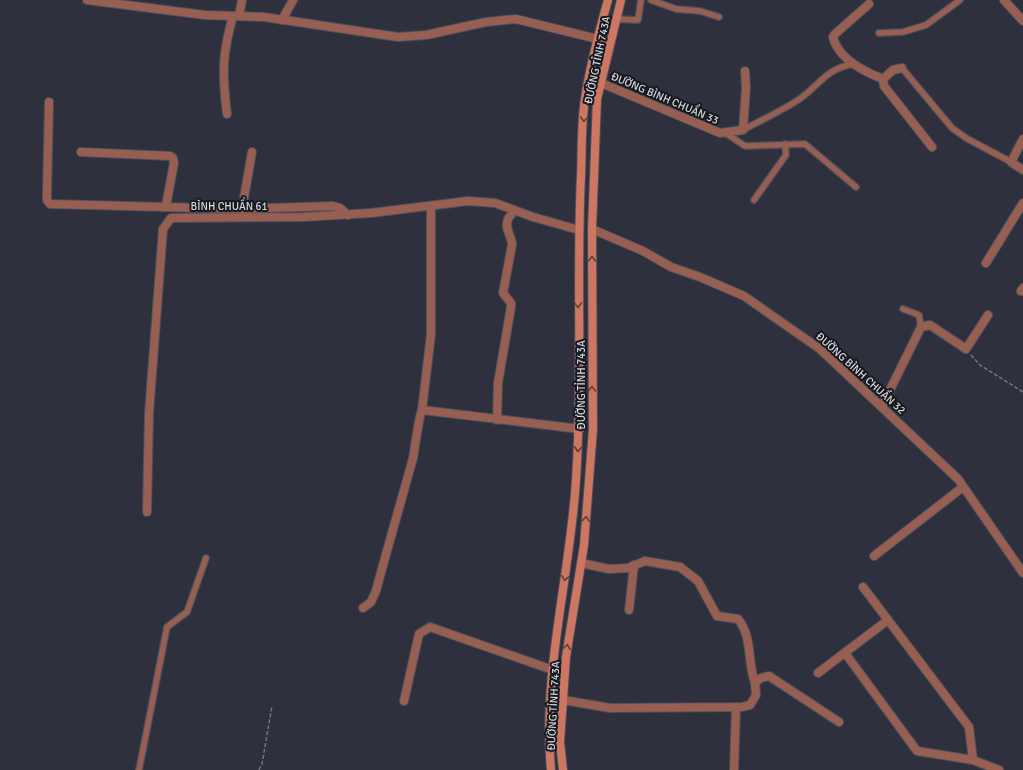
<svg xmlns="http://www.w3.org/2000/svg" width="1023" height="770" font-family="Signika,sans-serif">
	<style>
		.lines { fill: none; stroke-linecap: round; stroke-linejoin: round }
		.service-casing { stroke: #4c4f5b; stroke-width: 8 }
		.minor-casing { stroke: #4c4f5b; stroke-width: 10 }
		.secondary-casing { stroke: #4c4f5b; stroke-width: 10 }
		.path { stroke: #72757f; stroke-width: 1.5; stroke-dasharray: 4 2; stroke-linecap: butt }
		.service { stroke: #965f52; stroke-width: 5.5 }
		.minor { stroke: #965f52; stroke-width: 8 }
		.secondary { stroke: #cd7662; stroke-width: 8 }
		.oneway { stroke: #603e3a }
		.labels { text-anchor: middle; stroke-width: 4; stroke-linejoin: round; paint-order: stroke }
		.street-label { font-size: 11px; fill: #d7d9e2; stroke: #17191f }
	</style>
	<rect width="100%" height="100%" fill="#2e313d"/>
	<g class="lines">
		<defs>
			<g id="service">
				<polyline points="651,0 676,9 700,11 719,17"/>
				<polyline points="616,19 638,20 641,0"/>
				<polyline points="879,33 903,32 926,25 960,0"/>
				<polyline points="902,68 952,128 966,138 1011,162"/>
				<path d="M743,130c18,-10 37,-18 55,-30 21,-14 28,-32 56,-36"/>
				<polyline points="727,134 745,146 805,144 856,187"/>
				<polyline points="754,200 786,155 785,144"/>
				<polyline points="903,309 919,315 921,327"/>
				<polyline points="139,770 167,627 187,612 206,558"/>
			</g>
			<g id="minor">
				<polyline points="87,0 205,15 264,17 398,37 426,35 486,22 516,19 610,42"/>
				<polyline points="1004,0 1023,21"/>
				<path d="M869,4l-34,30 -2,3c5,22 32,35 50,42"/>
				<polyline points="239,16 242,0"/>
				<polyline points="282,20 293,0"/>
				<polyline points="902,68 893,70 883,79 884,86 932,147"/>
				<polyline points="601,83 720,133 743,130 746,88 745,71"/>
				<polyline points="49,102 47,194 47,200 50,204 242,209 333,206 340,208 348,215"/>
				<path d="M227,114c-5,-39 -5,-60 6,-98"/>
				<polyline points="1023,139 1011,162 1023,170"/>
				<polyline points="81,152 170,156 173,158 174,163 166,206"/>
				<polyline points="242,209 252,152"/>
				<polyline points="592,229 643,251 671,267 700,277 744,296 820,349 958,479 1023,573"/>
				<polyline points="986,263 1023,203"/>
				<polyline points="1021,291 1023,288"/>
				<polyline points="882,406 921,327 930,325 966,349 988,315"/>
				<polyline points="422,410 431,334 431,206"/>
				<path d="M497,420l1,-37 13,-76v-4l-8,-10 9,-48c0,-9 -8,-16 -4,-26 2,-4 5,-5 6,-9"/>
				<polyline points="147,512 149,413 163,229 171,218 303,217 371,213 468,201 495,203 533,217 579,230"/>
				<polyline points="874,556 963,487"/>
				<path d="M581,563l28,6 19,-1 17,-7 35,6 18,14 19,35 21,3c15,18 9,43 17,64"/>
				<polyline points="863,587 969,727 973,760"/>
				<path d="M363,608l8,-6 5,-11c12,-45 25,-89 37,-133 2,-10 6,-43 9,-48l158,19"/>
				<polyline points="629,610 634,565"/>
				<polyline points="845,653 917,751 973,760 999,770"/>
				<polyline points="818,673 888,620"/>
				<polyline points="563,700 610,708 742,707 750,705 756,695 755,683 761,678 769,676 839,722"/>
				<polyline points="404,701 419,634 430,627 553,670"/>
				<polyline points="734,770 736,707"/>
			</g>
			<g id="secondary">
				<path d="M551,770c-9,-97 19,-193 25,-290 7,-101 0,-203 5,-304 1,-25 0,-52 4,-77 5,-34 14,-67 23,-99"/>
				<polyline points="563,770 560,742 566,657 584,545 593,429 592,229 597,99 621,0"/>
			</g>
		</defs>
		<use href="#service" class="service-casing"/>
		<use href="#minor" class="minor-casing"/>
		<use href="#secondary" class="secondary-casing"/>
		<g class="path">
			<polyline points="971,355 980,365 1023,392"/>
			<polyline points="259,770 262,764 272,706"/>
		</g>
		<use href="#service" class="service"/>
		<use href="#minor" class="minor"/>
		<use href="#secondary" class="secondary"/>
	</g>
	<defs><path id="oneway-chevron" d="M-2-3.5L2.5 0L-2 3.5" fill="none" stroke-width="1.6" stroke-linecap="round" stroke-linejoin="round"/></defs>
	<g class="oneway">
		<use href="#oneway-chevron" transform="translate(584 119) rotate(93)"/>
		<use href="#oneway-chevron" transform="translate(592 259) rotate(-90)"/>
		<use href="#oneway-chevron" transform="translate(578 305) rotate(90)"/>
		<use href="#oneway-chevron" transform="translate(592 389) rotate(-90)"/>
		<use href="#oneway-chevron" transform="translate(578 449) rotate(94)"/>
		<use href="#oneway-chevron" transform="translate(586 519) rotate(-84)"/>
		<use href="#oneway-chevron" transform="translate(565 578) rotate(98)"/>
		<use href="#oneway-chevron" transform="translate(567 647) rotate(-81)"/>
	</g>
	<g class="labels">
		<g class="street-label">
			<text transform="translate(597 60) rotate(-78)" y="4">ĐƯỜNG TỈNH 743A</text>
			<text transform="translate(665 98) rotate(23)" y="4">ĐƯỜNG BÌNH CHUẨN 33</text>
			<text x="229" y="210">BÌNH CHUẨN 61</text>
			<text transform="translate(861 373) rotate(42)" y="4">ĐƯỜNG BÌNH CHUẨN 32</text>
			<text transform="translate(581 385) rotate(-90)" y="4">ĐƯỜNG TỈNH 743A</text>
			<text transform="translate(553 706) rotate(-87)" y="4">ĐƯỜNG TỈNH 743A</text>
		</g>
	</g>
</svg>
